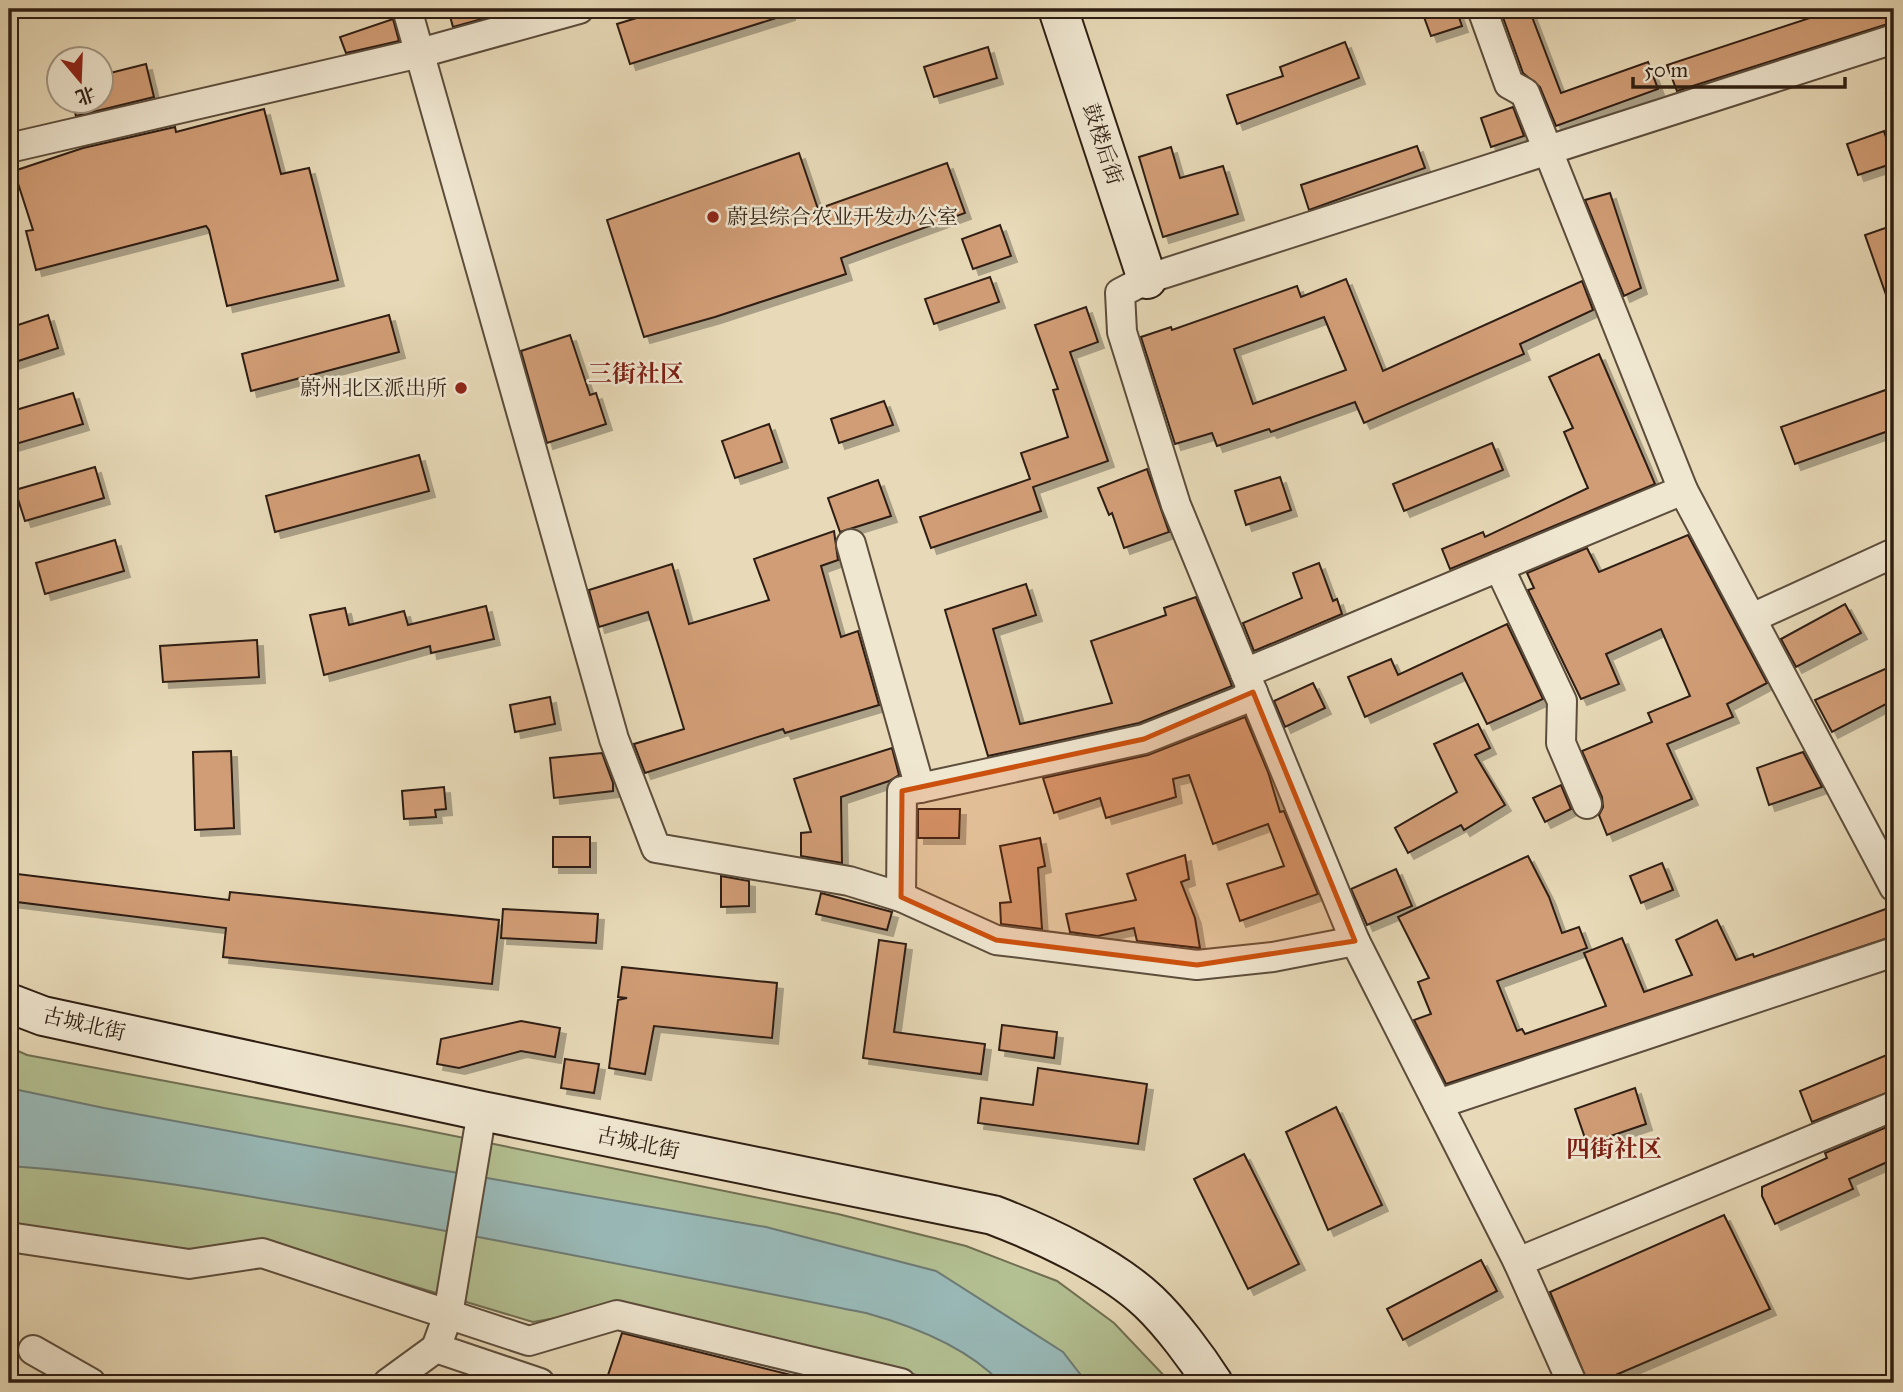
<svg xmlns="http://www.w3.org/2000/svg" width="1903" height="1392" font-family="'IM FELL Great Primer','Noto Serif SC',serif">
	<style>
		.green { fill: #b3c092; stroke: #706f52; stroke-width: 2 }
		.water { fill: #99b9b7; stroke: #6e7b75; stroke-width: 2 }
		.building { fill: #d19d76; stroke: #2e1e12; stroke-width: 2; fill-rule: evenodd; filter: url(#shadow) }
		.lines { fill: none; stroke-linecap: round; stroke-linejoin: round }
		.minor-casing { stroke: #5c4d3c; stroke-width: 32 }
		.secondary-casing { stroke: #2e1e12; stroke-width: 42 }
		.minor { stroke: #f0e7d1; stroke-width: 28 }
		.secondary { stroke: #f0e7d1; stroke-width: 38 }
		.marked { fill: #cc500d; fill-opacity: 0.2; stroke: #cc500d; stroke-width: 5; stroke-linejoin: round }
		.poi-dot { fill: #8f2418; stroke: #f0e7d1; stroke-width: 2.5 }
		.labels { text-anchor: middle; stroke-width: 5; stroke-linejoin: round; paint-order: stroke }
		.street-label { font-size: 21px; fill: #2e1e12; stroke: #f0e7d1 }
		.poi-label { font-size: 21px; fill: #2e1e12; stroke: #f0e7d1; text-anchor: start }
		.quarter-label { font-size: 24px; font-weight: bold; fill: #7a1f14; stroke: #f0e7d1 }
	</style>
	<defs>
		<filter id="shadow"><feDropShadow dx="6" dy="6" stdDeviation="0" flood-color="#0004"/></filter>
	</defs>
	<rect width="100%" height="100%" fill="#e8dab8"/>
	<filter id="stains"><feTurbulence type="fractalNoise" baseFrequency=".00286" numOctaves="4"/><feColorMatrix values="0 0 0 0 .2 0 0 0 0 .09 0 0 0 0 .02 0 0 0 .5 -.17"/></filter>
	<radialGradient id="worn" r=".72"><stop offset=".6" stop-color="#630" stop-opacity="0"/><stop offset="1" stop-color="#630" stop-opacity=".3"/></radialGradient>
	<polygon class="green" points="9,1047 27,1055 405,1126 838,1214 966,1246 1057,1281 1114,1323 1171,1383 952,1383 617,1307 533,1322 286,1248 234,1243 183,1252 9,1223"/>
	<path class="water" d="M9,1088l95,20 320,59 342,60 170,44 127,81 24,31h-86c-34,-36 -88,-57 -135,-70 -160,-32 -319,-64 -480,-93 -125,-22 -250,-45 -377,-54z"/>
	<g class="building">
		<polygon points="448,9 518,9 453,27"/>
		<polygon points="666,9 788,9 789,14 630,64 617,24"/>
		<polygon points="1421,9 1456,9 1462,26 1431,36"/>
		<polygon points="1500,9 1529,9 1561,93 1648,62 1658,89 1556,126 1540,87 1523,73"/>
		<polygon points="1837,9 1894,9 1894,22 1677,91 1667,65"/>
		<polygon points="393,19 399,41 346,53 340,37"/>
		<polygon points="1345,42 1359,78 1237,124 1227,95 1283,76 1280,67"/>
		<polygon points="988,47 997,78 934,97 924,67"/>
		<polygon points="146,64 154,97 76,116 72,102 102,102 102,75"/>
		<polygon points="1513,107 1524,136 1491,147 1481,118"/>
		<polygon points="264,109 281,174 309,168 338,280 227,306 209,230 206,226 36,270 26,231 33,230 14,171 83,148 175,127 176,132"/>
		<polygon points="1884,131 1894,163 1858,175 1847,144"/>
		<polygon points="1417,146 1425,168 1309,210 1301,185"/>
		<polygon points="1171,147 1180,178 1223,166 1238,214 1163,237 1139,157"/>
		<polygon points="799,153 818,209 947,163 965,213 841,258 846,274 715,317 644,337 607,220"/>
		<polygon points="1610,193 1641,288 1624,296 1585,200"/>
		<polygon points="1000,225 1011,256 973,269 962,239"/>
		<polygon points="1894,225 1894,308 1891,309 1865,235"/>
		<polygon points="990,277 999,302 934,324 925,299"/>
		<path d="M1346,279l37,92 199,-90 11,29 -73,34 4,10 -160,69 -9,-21 -84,30 -2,-3 -52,17 -5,-13 -37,11 -34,-107 30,-10 1,3 125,-44 4,11zM1324,317l22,53 -93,34 -19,-55z"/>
		<polygon points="1086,307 1098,342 1070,352 1108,461 1033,487 1041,511 931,548 920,517 1030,479 1021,453 1068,437 1053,390 1058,389 1035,325"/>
		<polygon points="48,315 58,348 9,364 9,328"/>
		<polygon points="389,315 399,352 251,391 242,354"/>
		<polygon points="570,335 590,395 596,393 606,424 547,443 521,351"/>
		<polygon points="1599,354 1655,484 1450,569 1442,549 1483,532 1485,537 1588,488 1564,432 1573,428 1549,377"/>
		<polygon points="1894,387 1894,429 1795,464 1781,427"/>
		<polygon points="73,393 83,424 9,446 9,412"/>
		<polygon points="884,401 893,425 839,443 831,419"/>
		<polygon points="769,424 782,462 735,478 722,441"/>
		<polygon points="1492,443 1503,470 1404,511 1393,484"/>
		<polygon points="419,455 429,491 275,532 266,496"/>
		<polygon points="95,467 104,498 25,521 15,490"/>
		<polygon points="1147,469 1169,532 1124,548 1112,513 1109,515 1098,488"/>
		<polygon points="1280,477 1291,510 1246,525 1235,491"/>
		<polygon points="878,480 891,516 840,532 828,498"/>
		<polygon points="834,531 838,560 821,566 841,637 858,631 879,705 785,733 783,729 645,773 634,744 684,729 663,660 648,612 599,627 589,590 672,564 689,624 769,600 754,559"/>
		<polygon points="1688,535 1767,683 1727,704 1733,717 1667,744 1692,799 1607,835 1599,815 1603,807 1602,797 1582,751 1652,722 1648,713 1690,696 1661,629 1606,654 1619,684 1581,699 1528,590 1534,588 1527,573 1587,548 1599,572"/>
		<polygon points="115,540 124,571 45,594 36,563"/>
		<polygon points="1319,563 1333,601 1337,599 1342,614 1254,651 1243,623 1302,598 1293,573"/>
		<polygon points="1026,584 1036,615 993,629 1020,724 1112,703 1091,641 1166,615 1164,608 1196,597 1232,686 1139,723 988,756 945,610"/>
		<polygon points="1845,604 1861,633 1796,667 1781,639"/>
		<polygon points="486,606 494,639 431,653 430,646 324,675 310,615 345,608 349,625 404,611 408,625"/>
		<polygon points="1507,624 1543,699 1487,724 1462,673 1365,717 1348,677 1391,659 1398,675"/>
		<polygon points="257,640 259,677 163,682 160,646"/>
		<polygon points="1894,665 1894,700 1832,732 1815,700"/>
		<polygon points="1313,683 1325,708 1285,727 1274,701"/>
		<polygon points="550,697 555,724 515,732 510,705"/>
		<polygon points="1245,717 1268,772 1280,812 1284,811 1318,894 1240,921 1227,884 1284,866 1268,824 1213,844 1189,775 1173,779 1176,797 1106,818 1100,798 1054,813 1043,778 1148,755"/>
		<polygon points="1478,724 1490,748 1475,755 1505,805 1464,830 1461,825 1408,853 1395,828 1457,792 1434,744"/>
		<polygon points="892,748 899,775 889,781 841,797 842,863 801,856 801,833 811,832 794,779"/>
		<polygon points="231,751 234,828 195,830 193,752"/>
		<polygon points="1803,752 1822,787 1769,805 1757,768"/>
		<polygon points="602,753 613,783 613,791 554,798 550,758"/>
		<polygon points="1561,785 1571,809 1545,822 1533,798"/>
		<polygon points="444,787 446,809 435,810 436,817 404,819 402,791"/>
		<polygon points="918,809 960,809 959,838 918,838"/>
		<rect x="553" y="837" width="37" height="30"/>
		<polygon points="1040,838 1045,866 1038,868 1042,929 1001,924 1000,903 1011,902 1000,846"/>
		<polygon points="1185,855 1189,879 1181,882 1195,918 1200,948 1137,941 1134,928 1098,936 1070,932 1066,914 1136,900 1127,874"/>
		<polygon points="1528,856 1549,897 1562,933 1579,927 1587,948 1497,981 1517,1031 1522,1029 1525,1034 1606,1006 1584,953 1622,938 1644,992 1692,975 1676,940 1717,920 1736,960 1753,954 1754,957 1894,906 1894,936 1446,1084 1414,1020 1431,1014 1418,982 1429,978 1398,917"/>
		<polygon points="1662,863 1673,890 1641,903 1630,876"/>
		<polygon points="1396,869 1412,906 1367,925 1351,889"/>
		<polygon points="9,873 229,900 230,892 499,920 492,984 223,957 226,928 9,901"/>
		<polygon points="721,876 749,881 749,906 721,907"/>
		<polygon points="821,893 892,912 887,930 816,914"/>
		<polygon points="503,909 598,914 596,943 501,938"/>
		<polygon points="879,940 906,944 894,1032 985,1044 981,1074 863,1058"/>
		<polygon points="622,967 777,983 772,1038 654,1026 645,1074 609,1068 618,1000 627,998 618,997"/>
		<polygon points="521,1021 560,1028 555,1057 521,1051 459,1068 437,1064 441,1039"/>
		<polygon points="1002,1025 1057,1032 1054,1058 999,1050"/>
		<polygon points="1894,1052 1894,1090 1812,1122 1800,1091"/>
		<polygon points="565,1059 599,1064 594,1093 561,1088"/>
		<polygon points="1038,1068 1147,1084 1138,1144 978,1123 981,1098 1033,1105"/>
		<polygon points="1635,1088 1646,1124 1587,1144 1575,1109"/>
		<polygon points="1336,1107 1382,1205 1328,1230 1286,1132"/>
		<polygon points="1894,1124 1894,1159 1849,1179 1853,1189 1775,1224 1762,1196 1762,1187 1827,1158 1825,1153"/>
		<polygon points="1244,1154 1299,1264 1248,1289 1194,1179"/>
		<polygon points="1724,1215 1770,1309 1597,1383 1588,1383 1550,1292"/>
		<polygon points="1481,1260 1497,1291 1403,1340 1387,1309"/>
		<polygon points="622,1333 791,1375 790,1383 633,1383 608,1375"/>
	</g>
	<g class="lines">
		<defs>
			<g id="minor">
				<polyline points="407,9 614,739 656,848 849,881 901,897 996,940 1197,965 1273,957 1355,941"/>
				<polyline points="1482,9 1509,84 1525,93 1683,490 1894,887"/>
				<polyline points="1894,39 1147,279 1120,293 1122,332 1176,505 1355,941 1518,1262 1894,1106"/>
				<polyline points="9,148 420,53 579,9"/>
				<polyline points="851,544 920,788 1144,739 1240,701 1253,692"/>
				<polyline points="1499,567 1562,701 1561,743 1587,804"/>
				<polyline points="1752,618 1894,553"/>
				<polyline points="1245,673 1683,490"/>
				<polyline points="901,897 902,791 920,788"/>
				<polyline points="1438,1104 1894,952"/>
				<polyline points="482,1111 448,1315 436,1348 540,1383"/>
				<polyline points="9,1237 189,1264 262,1253 529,1341 617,1315 901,1383"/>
				<polyline points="1518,1262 1572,1383"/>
				<polyline points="33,1350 91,1383"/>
				<polyline points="388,1383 436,1348"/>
			</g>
			<g id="secondary">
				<polyline points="1058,9 1147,279"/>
				<path d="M9,1003l34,13 439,95 511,104c50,19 117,50 156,87 22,21 48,56 64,81"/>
			</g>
		</defs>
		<use href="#minor" class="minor-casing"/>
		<use href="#secondary" class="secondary-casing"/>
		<use href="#minor" class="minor"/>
		<use href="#secondary" class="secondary"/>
	</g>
	<path class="marked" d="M1253,692l102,249 -158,24 -201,-25 -95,-43 1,-106 242,-52z"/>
	<g class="poi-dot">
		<circle cx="713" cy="217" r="7"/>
		<circle cx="461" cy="388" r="7"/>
	</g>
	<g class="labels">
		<g class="street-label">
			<text transform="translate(1103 144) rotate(72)" y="7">鼓楼后街</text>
			<text transform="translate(84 1024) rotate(13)" y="7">古城北街</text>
			<text transform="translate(638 1143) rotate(12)" y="7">古城北街</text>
		</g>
		<g class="poi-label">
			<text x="727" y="224">蔚县综合农业开发办公室</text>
			<text x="447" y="395" text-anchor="end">蔚州北区派出所</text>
		</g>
		<g class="quarter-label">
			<text x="636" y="382">三街社区</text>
			<text x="1614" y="1157">四街社区</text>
		</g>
	</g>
	<rect width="1903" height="1392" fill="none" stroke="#e8dab8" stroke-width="35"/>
	<rect x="10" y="10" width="1882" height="1371" fill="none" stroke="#2e1e12" stroke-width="3.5"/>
	<rect x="18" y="18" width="1868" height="1357" fill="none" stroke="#2e1e12" stroke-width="2"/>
	<g transform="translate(80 80) rotate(161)"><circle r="33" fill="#f0e7d1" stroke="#a29785" stroke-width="2"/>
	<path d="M0-5L12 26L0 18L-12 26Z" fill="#8f2418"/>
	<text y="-10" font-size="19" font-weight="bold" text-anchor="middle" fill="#2e1e12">北</text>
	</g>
	<path d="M1633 77v10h212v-10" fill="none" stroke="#2e1e12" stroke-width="3.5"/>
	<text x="1644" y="77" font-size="21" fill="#2e1e12" stroke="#f0e7d1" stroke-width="5" paint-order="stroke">50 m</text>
	<rect width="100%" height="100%" filter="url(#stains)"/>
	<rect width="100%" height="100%" fill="url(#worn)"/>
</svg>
